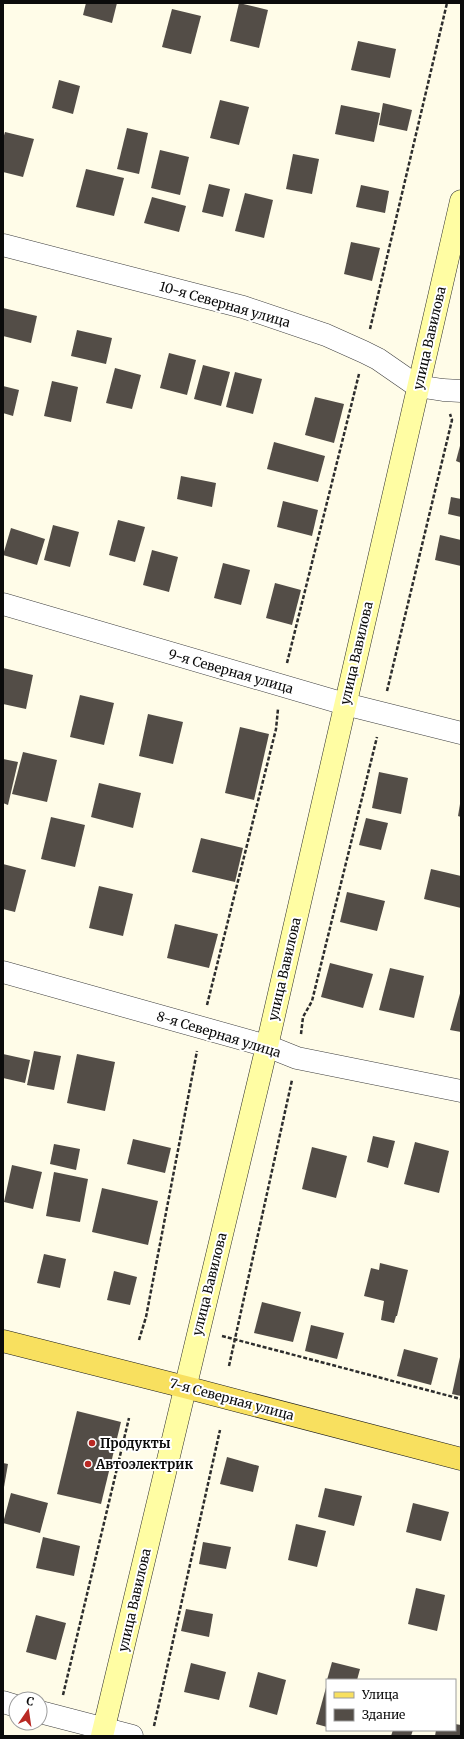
<svg xmlns="http://www.w3.org/2000/svg" width="464" height="1739" font-family="Merriweather,serif">
	<style>
		.building { fill: #534d47 }
		.lines { fill: none; stroke-linecap: round; stroke-linejoin: round }
		.street-casing { stroke: #3e3e3e; stroke-width: 23 }
		.secondary-casing { stroke: #2d2d2d; stroke-width: 23 }
		.primary-casing { stroke: #1c1c1c; stroke-width: 23 }
		.path { stroke: #2d2d2d; stroke-width: 2.5; stroke-dasharray: 4 2; stroke-linecap: butt }
		.street { stroke: #fff; stroke-width: 22 }
		.secondary { stroke: #fffda3; stroke-width: 22 }
		.primary { stroke: #f8e05f; stroke-width: 22 }
		.poi-dot { fill: #b92924; stroke: #fff; stroke-width: 1.5 }
		.labels { text-anchor: middle; stroke-width: 4; stroke-linejoin: round; paint-order: stroke }
		.street-label { font-size: 13px; fill: #0b0b0b; stroke: #fff }
		.poi-label { font-size: 13px; font-weight: bold; fill: #0b0b0b; stroke: #fff; text-anchor: start }
	</style>
	<rect width="100%" height="100%" fill="#fffce8"/>
	<g class="building">
		<polygon points="86,3 117,3 112,23 83,15"/>
		<polygon points="239,3 268,10 259,48 230,41"/>
		<polygon points="172,9 201,16 191,54 162,47"/>
		<polygon points="358,41 396,49 390,78 351,70"/>
		<polygon points="59,80 80,86 73,114 52,108"/>
		<polygon points="220,100 249,107 239,145 210,138"/>
		<polygon points="383,103 412,110 407,131 379,125"/>
		<polygon points="341,105 380,113 374,142 335,134"/>
		<polygon points="127,128 148,133 139,174 117,169"/>
		<polygon points="5,132 34,139 23,177 3,172 3,139"/>
		<polygon points="160,150 189,157 180,195 151,188"/>
		<polygon points="293,154 319,159 312,194 286,189"/>
		<polygon points="86,169 124,178 114,216 76,207"/>
		<polygon points="209,184 230,189 223,217 202,212"/>
		<polygon points="361,185 389,191 385,213 356,207"/>
		<polygon points="245,193 273,200 264,238 235,231"/>
		<polygon points="152,197 186,206 179,232 144,223"/>
		<polygon points="351,242 380,248 372,281 344,274"/>
		<polygon points="3,308 37,316 31,343 3,336"/>
		<polygon points="77,330 112,338 106,364 71,356"/>
		<polygon points="169,353 196,360 187,395 160,388"/>
		<polygon points="203,365 230,372 221,406 194,399"/>
		<polygon points="115,368 141,375 132,409 106,403"/>
		<polygon points="235,372 262,379 253,414 226,407"/>
		<polygon points="52,381 78,387 71,422 44,416"/>
		<polygon points="3,386 19,390 13,416 3,413"/>
		<polygon points="315,397 344,404 334,443 305,435"/>
		<polygon points="274,442 325,456 318,482 267,469"/>
		<polygon points="461,442 461,463 456,461"/>
		<polygon points="181,476 216,483 212,507 177,499"/>
		<polygon points="451,497 461,499 461,517 448,514"/>
		<polygon points="283,501 318,510 312,536 277,527"/>
		<polygon points="118,520 145,527 135,562 109,555"/>
		<polygon points="53,525 79,532 70,567 44,560"/>
		<polygon points="11,528 45,539 37,565 3,555"/>
		<polygon points="440,535 461,540 461,566 435,560"/>
		<polygon points="152,550 178,557 169,592 143,585"/>
		<polygon points="223,563 250,570 241,605 214,598"/>
		<polygon points="275,583 301,590 292,625 266,618"/>
		<polygon points="3,668 33,675 26,709 3,704"/>
		<polygon points="80,695 114,703 104,745 70,737"/>
		<polygon points="148,714 183,722 173,764 139,756"/>
		<polygon points="240,727 269,734 254,800 225,793"/>
		<polygon points="23,752 57,760 47,802 12,794"/>
		<polygon points="3,759 18,762 8,805 3,803"/>
		<polygon points="379,772 408,778 401,814 372,808"/>
		<polygon points="99,783 141,793 133,828 91,817"/>
		<polygon points="460,804 461,804 461,817 458,816"/>
		<polygon points="51,817 85,825 75,867 41,859"/>
		<polygon points="366,818 388,823 381,850 359,845"/>
		<polygon points="201,838 243,848 235,882 192,872"/>
		<polygon points="3,864 26,870 15,912 3,909"/>
		<polygon points="431,869 461,876 461,908 424,899"/>
		<polygon points="99,886 133,894 123,936 89,928"/>
		<polygon points="347,892 385,901 377,931 340,922"/>
		<polygon points="175,924 218,934 209,968 167,958"/>
		<polygon points="330,963 373,974 363,1008 321,997"/>
		<polygon points="390,968 424,976 414,1018 379,1010"/>
		<polygon points="461,990 461,1032 450,1030"/>
		<polygon points="34,1051 61,1056 54,1090 27,1085"/>
		<polygon points="3,1054 30,1060 25,1083 3,1078"/>
		<polygon points="77,1054 115,1062 105,1111 67,1103"/>
		<polygon points="373,1136 395,1141 388,1168 367,1162"/>
		<polygon points="133,1139 171,1148 165,1173 127,1164"/>
		<polygon points="415,1142 449,1151 439,1193 404,1184"/>
		<polygon points="54,1144 80,1149 76,1170 50,1164"/>
		<polygon points="312,1147 347,1156 336,1198 302,1189"/>
		<polygon points="12,1165 42,1172 33,1209 4,1202"/>
		<polygon points="54,1172 88,1179 80,1222 46,1216"/>
		<polygon points="102,1188 158,1201 148,1245 92,1232"/>
		<polygon points="44,1254 66,1259 60,1288 37,1283"/>
		<polygon points="380,1263 408,1270 397,1316 396,1316 394,1323 381,1320 384,1301 364,1296 371,1268 379,1270"/>
		<polygon points="114,1271 137,1277 130,1305 107,1300"/>
		<polygon points="262,1302 301,1312 293,1342 254,1333"/>
		<polygon points="311,1325 344,1333 337,1359 305,1351"/>
		<polygon points="404,1349 438,1358 431,1385 397,1376"/>
		<polygon points="460,1357 461,1357 461,1396 452,1394"/>
		<polygon points="77,1411 121,1422 101,1504 57,1494"/>
		<polygon points="227,1457 259,1466 253,1492 220,1484"/>
		<polygon points="3,1463 8,1464 4,1487 3,1487"/>
		<polygon points="325,1488 362,1496 354,1526 318,1517"/>
		<polygon points="11,1493 48,1503 40,1533 3,1523"/>
		<polygon points="413,1503 449,1512 441,1541 406,1532"/>
		<polygon points="296,1524 326,1531 317,1567 288,1560"/>
		<polygon points="43,1537 80,1546 74,1576 36,1568"/>
		<polygon points="203,1542 231,1547 226,1569 199,1564"/>
		<polygon points="416,1588 445,1595 437,1631 408,1624"/>
		<polygon points="186,1609 213,1614 209,1637 181,1631"/>
		<polygon points="36,1615 66,1623 56,1660 26,1652"/>
		<polygon points="332,1662 360,1669 357,1680 327,1680"/>
		<polygon points="191,1663 226,1672 219,1700 184,1692"/>
		<polygon points="258,1672 286,1680 277,1715 249,1707"/>
		<polygon points="327,1684 327,1727 316,1724"/>
		<polygon points="455,1724 461,1725 461,1736 435,1736 436,1730 455,1730"/>
		<polygon points="393,1730 413,1730 411,1736 391,1736"/>
	</g>
	<g class="lines">
		<defs>
			<g id="street">
				<polyline points="3,245 243,307 326,335 364,352 378,359 417,386 443,390 461,391"/>
				<polyline points="3,604 345,704 461,733"/>
				<polyline points="3,972 267,1046 297,1058 461,1091"/>
				<polyline points="3,1702 16,1706"/>
				<polyline points="40,1712 132,1736"/>
			</g>
			<polyline id="secondary" points="102,1736 267,1046 461,201"/>
			<polyline id="primary" points="3,1341 185,1387 461,1459"/>
		</defs>
		<use href="#street" class="street-casing"/>
		<use href="#secondary" class="secondary-casing"/>
		<use href="#primary" class="primary-casing"/>
		<g class="path">
			<polyline points="370,329 447,3"/>
			<polyline points="287,663 359,374"/>
			<polyline points="387,691 452,420 450,414"/>
			<polyline points="207,1005 276,729 278,709"/>
			<polyline points="301,1034 303,1017 312,1001 377,737"/>
			<polyline points="222,1336 461,1399"/>
			<polyline points="139,1340 146,1317 197,1051"/>
			<polyline points="229,1366 292,1080"/>
			<polyline points="63,1695 129,1418"/>
			<polyline points="154,1726 220,1430"/>
		</g>
		<use href="#street" class="street"/>
		<use href="#secondary" class="secondary"/>
		<use href="#primary" class="primary"/>
	</g>
	<g class="poi-dot">
		<circle cx="92" cy="1443" r="4"/>
		<circle cx="88" cy="1464" r="4"/>
	</g>
	<g class="labels">
		<g class="street-label">
			<text transform="translate(225 304) rotate(16)" y="5">10-я Северная улица</text>
			<text transform="translate(429 338) rotate(-77)" y="5">улица Вавилова</text>
			<text transform="translate(356 653) rotate(-77)" y="5">улица Вавилова</text>
			<text transform="translate(231 671) rotate(16)" y="5">9-я Северная улица</text>
			<text transform="translate(284 969) rotate(-77)" y="5">улица Вавилова</text>
			<text transform="translate(219 1034) rotate(17)" y="5">8-я Северная улица</text>
			<text transform="translate(209 1284) rotate(-76)" y="5">улица Вавилова</text>
			<text transform="translate(232 1399) rotate(15)" y="5">7-я Северная улица</text>
			<text transform="translate(134 1600) rotate(-77)" y="5">улица Вавилова</text>
		</g>
		<g class="poi-label">
			<text x="100" y="1448">Продукты</text>
			<text x="96" y="1469">Автоэлектрик</text>
		</g>
	</g>
	<rect width="464" height="1739" fill="none" stroke="#0b0b0b" stroke-width="8"/>
	<rect x="326" y="1679" width="130" height="52" fill="#ffffff" stroke="#9d9d9d"/>
	<rect x="334" y="1692" width="20" height="6" fill="#f8e05f" stroke="#9d9d9d"/>
	<text x="362" y="1699" font-size="12" fill="#0b0b0b">Улица</text>
	<rect x="334" y="1709" width="20" height="12" fill="#534d47" stroke="#9d9d9d"/>
	<text x="362" y="1719" font-size="12" fill="#0b0b0b">Здание</text>
	<g transform="translate(28 1711) rotate(13)"><circle r="19" fill="#ffffff" stroke="#9d9d9d"/>
	<path d="M0-3L7 15L0 10L-7 15Z" fill="#b92924"/>
	<text y="-6" font-size="11" font-weight="bold" text-anchor="middle" fill="#0b0b0b">С</text>
	</g>
</svg>
